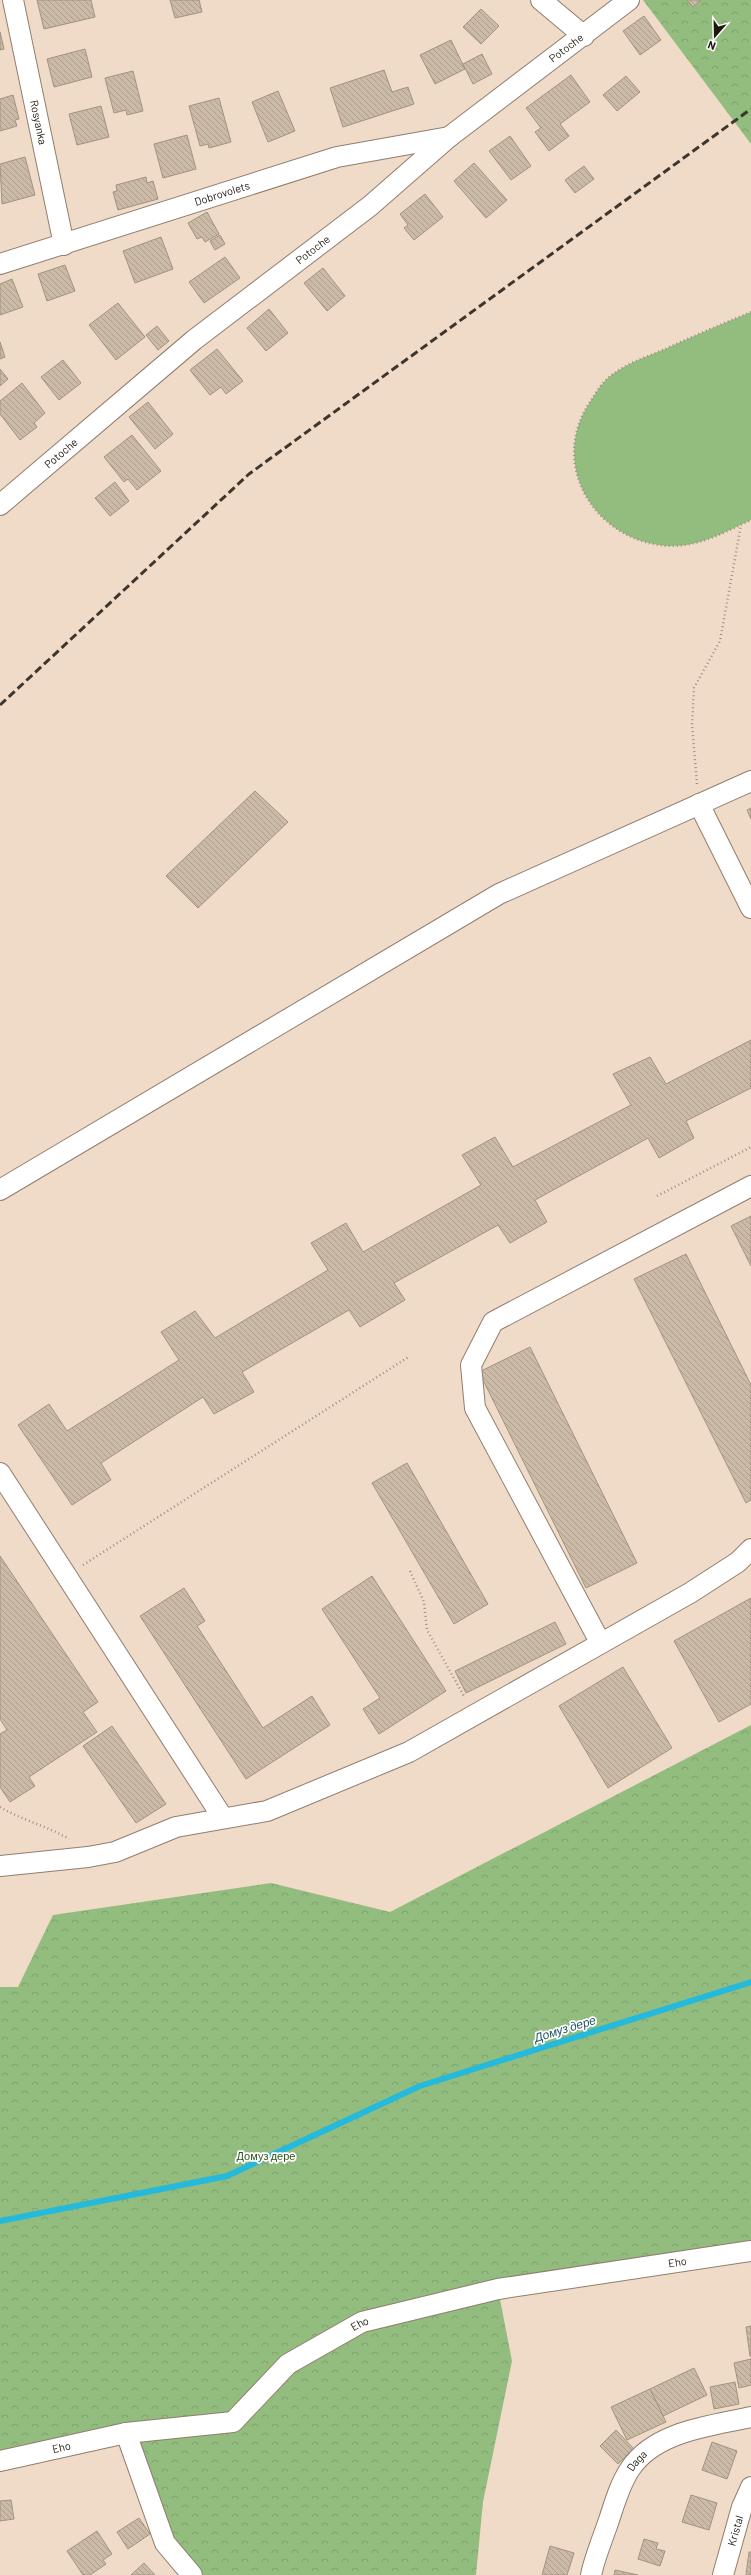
<svg xmlns="http://www.w3.org/2000/svg" width="751" height="2575" font-family="Barlow,sans-serif">
	<style>
		.green { fill: #92bd7e }
		.forest { fill: url(#forest-crowns) }
		.lines { fill: none; stroke-linecap: round; stroke-linejoin: round }
		.stream { stroke: #25b9db; stroke-width: 6 }
		.building { fill: url(#building-back-hatch); stroke: #a2937f }
		.street-casing { stroke: #917e6e; stroke-width: 22 }
		.path { stroke: #9f9082; stroke-width: 2.5; stroke-dasharray: 1 3; stroke-linecap: butt }
		.street { stroke: #fff; stroke-width: 20 }
		.rail { stroke: #3e352d; stroke-width: 3; stroke-dasharray: 8 4; stroke-linecap: butt }
		.labels { text-anchor: middle; stroke-width: 3.5; stroke-linejoin: round; paint-order: stroke }
		.street-label { font-size: 11px; fill: #1e1711; stroke: #fff }
		.park-label { font-size: 11px; fill: #2e521a; stroke: #fff }
		.water-label { font-size: 12px; font-style: italic; fill: #1c5462; stroke: #fff }
	</style>
	<defs>
		<pattern id="forest-crowns" width="20" height="18" patternUnits="userSpaceOnUse"><rect width="20" height="18" fill="#92bd7e"/><path d="M2 6a3 3 0 1 1 6 0M12 15a3 3 0 1 1 6 0" fill="none" stroke="#7da26c"/></pattern>
		<pattern id="building-back-hatch" width="6" height="6" patternUnits="userSpaceOnUse"><rect width="6" height="6" fill="#cabaa6"/><path d="M-1 5l2 2M0 0l6 6M5-1l2 2" fill="none" stroke="#ad9f8e"/></pattern>
	</defs>
	<rect width="100%" height="100%" fill="#f0dbc9"/>
	<path class="green" d="M751,312v208c-26,12 -50,26 -80,26 -74,-2 -124,-80 -81,-144 5,-8 11,-18 18,-24 16,-14 38,-21 57,-29 28,-13 57,-25 86,-37z"/>
	<g class="forest">
		<polygon points="643,0 751,0 751,144"/>
		<polygon points="751,1725 751,2251 498,2289 512,2361 483,2502 476,2575 192,2575 165,2543 126,2433 0,2461 0,1987 18,1987 53,1915 271,1883 390,1912"/>
	</g>
	<g class="lines">
		<polyline class="stream" points="0,2221 227,2176 420,2086 751,1982"/>
	</g>
	<g class="building">
		<polygon points="37,0 91,0 95,17 44,29"/>
		<polygon points="170,0 199,0 202,12 175,18"/>
		<polygon points="687,0 701,0 693,7"/>
		<polygon points="481,9 499,26 481,44 463,27"/>
		<polygon points="644,16 661,40 640,55 623,31"/>
		<polygon points="0,32 4,49 0,50"/>
		<polygon points="451,40 465,69 435,84 420,55"/>
		<polygon points="85,49 92,77 54,87 47,59"/>
		<polygon points="482,54 492,74 473,84 463,64"/>
		<polygon points="384,70 392,92 408,87 414,104 343,127 330,88"/>
		<polygon points="133,71 143,111 127,115 126,110 114,113 105,78"/>
		<polygon points="571,75 590,102 560,124 569,136 549,151 535,132 541,128 526,108"/>
		<polygon points="626,76 640,92 617,111 603,95"/>
		<polygon points="278,91 295,131 268,142 252,102"/>
		<polygon points="13,95 19,119 15,120 17,126 0,131 0,99"/>
		<polygon points="219,98 231,142 209,148 208,144 200,146 189,106"/>
		<polygon points="101,106 109,137 77,145 69,114"/>
		<polygon points="187,135 196,169 163,178 154,144"/>
		<polygon points="510,136 531,166 511,180 489,151"/>
		<polygon points="25,157 35,195 2,204 0,164"/>
		<polygon points="474,163 507,200 486,218 454,181"/>
		<polygon points="584,166 594,179 575,193 565,180"/>
		<polygon points="146,177 147,183 153,181 158,199 118,210 113,192 117,191 116,185"/>
		<polygon points="425,194 443,217 414,240 404,228 408,225 400,214"/>
		<polygon points="207,212 219,234 205,242 202,237 197,239 188,223"/>
		<polygon points="220,235 225,244 215,250 210,241"/>
		<polygon points="161,237 173,269 135,283 123,251"/>
		<polygon points="225,257 240,278 204,303 189,282"/>
		<polygon points="65,265 75,291 47,301 38,274"/>
		<polygon points="323,268 345,296 327,311 304,283"/>
		<polygon points="12,279 23,307 0,315 0,284"/>
		<polygon points="118,303 145,337 116,360 89,325"/>
		<polygon points="269,309 288,333 266,351 247,328"/>
		<polygon points="157,326 169,341 158,350 146,335"/>
		<polygon points="0,342 5,357 0,359"/>
		<polygon points="217,349 243,381 226,394 221,387 210,395 190,370"/>
		<polygon points="63,360 81,383 59,400 41,377"/>
		<polygon points="0,369 8,379 0,386"/>
		<polygon points="22,383 45,413 34,423 37,427 20,440 0,414 0,401"/>
		<polygon points="148,402 173,434 155,449 129,417"/>
		<polygon points="132,435 161,471 137,490 128,479 124,482 104,457"/>
		<polygon points="115,482 129,501 110,516 95,498"/>
		<polygon points="255,791 288,822 198,908 166,876"/>
		<polygon points="751,808 751,819 747,810"/>
		<polygon points="751,1040 751,1088 686,1121 694,1138 659,1158 648,1138 535,1200 547,1222 510,1243 498,1225 394,1283 405,1300 360,1327 349,1310 242,1372 254,1392 214,1414 203,1397 101,1463 111,1480 72,1505 18,1425 49,1404 67,1431 179,1360 161,1332 195,1311 215,1338 328,1270 311,1243 346,1223 363,1252 481,1185 462,1155 495,1137 513,1167 631,1105 613,1074 650,1057 666,1084"/>
		<polygon points="751,1216 751,1266 731,1226"/>
		<polygon points="686,1254 751,1385 751,1500 746,1503 634,1279"/>
		<polygon points="530,1347 637,1563 586,1588 479,1372"/>
		<polygon points="407,1463 488,1604 454,1624 372,1483"/>
		<polygon points="0,1556 98,1702 83,1712 97,1732 29,1777 35,1786 10,1802 0,1787 0,1734 7,1730 0,1719"/>
		<polygon points="372,1576 446,1691 379,1734 363,1709 380,1698 322,1609"/>
		<polygon points="184,1588 205,1621 197,1626 263,1728 312,1696 330,1725 246,1779 140,1616"/>
		<polygon points="751,1598 751,1704 719,1722 674,1641"/>
		<polygon points="555,1622 566,1644 466,1693 455,1671"/>
		<polygon points="623,1667 672,1748 608,1788 559,1706"/>
		<polygon points="112,1726 166,1804 136,1823 83,1746"/>
		<polygon points="751,2326 751,2356 750,2356 746,2327"/>
		<polygon points="751,2359 751,2385 739,2388 734,2363"/>
		<polygon points="694,2368 707,2395 663,2416 650,2389"/>
		<polygon points="735,2382 739,2404 714,2409 710,2387"/>
		<polygon points="650,2389 666,2422 627,2440 611,2407"/>
		<polygon points="616,2430 634,2449 618,2464 600,2446"/>
		<polygon points="712,2442 737,2451 727,2479 702,2470"/>
		<polygon points="691,2495 717,2503 709,2530 682,2522"/>
		<polygon points="11,2500 14,2519 0,2521 0,2501"/>
		<polygon points="139,2518 150,2534 128,2549 117,2532"/>
		<polygon points="97,2531 112,2554 103,2560 106,2564 90,2575 83,2575 67,2551"/>
		<polygon points="644,2539 658,2543 656,2549 665,2551 660,2566 638,2559"/>
		<polygon points="550,2546 574,2553 567,2575 542,2575"/>
		<polygon points="749,2552 751,2552 751,2575 746,2575"/>
		<polygon points="144,2563 155,2575 131,2575"/>
		<polygon points="615,2570 638,2575 614,2575"/>
	</g>
	<g class="lines">
		<defs>
			<g id="street">
				<path id="s1" d="M13,0l51,245"/>
				<polyline points="541,0 584,36"/>
				<path id="s2" d="M0,264l337,-107 112,-20"/>
				<path id="s3" d="M0,505l194,-165 176,-134 79,-69 180,-137"/>
				<polyline points="699,804 751,908"/>
				<polyline points="0,1190 499,894 751,781"/>
				<polyline points="0,1473 223,1818"/>
				<polyline points="600,1642 475,1408 471,1365 493,1322 751,1186"/>
				<polyline points="0,1866 88,1857 115,1852 176,1827 267,1811 409,1752 690,1593 738,1562 751,1549"/>
				<polyline points="126,2433 165,2543 192,2575"/>
				<path id="s4" d="M0,2461l126,-28 107,-11 55,-58 74,-42 136,-33 253,-38"/>
				<path id="s5" d="M591,2575c4,-19 12,-37 18,-55 6,-18 11,-36 21,-51 25,-38 81,-43 121,-52"/>
				<path id="s6" d="M723,2575l19,-68 9,-20"/>
			</g>
		</defs>
		<use href="#street" class="street-casing"/>
		<g class="path">
			<path d="M751,312c-29,12 -58,24 -86,37 -19,8 -41,15 -57,29 -7,6 -13,16 -18,24 -43,64 7,142 81,144 30,0 54,-14 80,-26"/>
			<polyline points="697,784 692,725 694,688 720,641 741,525"/>
			<polyline points="657,1196 751,1147"/>
			<polyline points="83,1565 410,1356"/>
			<polyline points="410,1571 424,1602 427,1630 465,1698"/>
			<path d="M0,1807c22,13 47,19 69,32"/>
		</g>
		<use href="#street" class="street"/>
		<polyline class="rail" points="0,705 249,474 751,109"/>
	</g>
	<g class="labels">
		<g class="street-label">
			<text dy="4" stroke="none"><textPath href="#s3" startOffset="728">Potoche</textPath></text>
			<text dy="4" stroke="none"><textPath href="#s1" startOffset="125">Rosyanka</textPath></text>
			<text dy="4" stroke="none"><textPath href="#s2" startOffset="233">Dobrovolets</textPath></text>
			<text dy="4" stroke="none"><textPath href="#s3" startOffset="404">Potoche</textPath></text>
			<text dy="4" stroke="none"><textPath href="#s3" startOffset="80">Potoche</textPath></text>
			<text dy="4" stroke="none"><textPath href="#s4" startOffset="723">Eho</textPath></text>
			<text dy="4" stroke="none"><textPath href="#s4" startOffset="399">Eho</textPath></text>
			<text dy="4" stroke="none"><textPath href="#s4" startOffset="63">Eho</textPath></text>
			<text dy="4" stroke="none"><textPath href="#s5" startOffset="124">Daga</textPath></text>
			<text dy="4" stroke="none"><textPath href="#s6" startOffset="46">Kristal</textPath></text>
		</g>
		<g class="park-label">
			<text x="266" y="2160">Домуз дере</text>
		</g>
		<g class="water-label">
			<text transform="translate(565 2029) rotate(-17)" y="4">Домуз дере</text>
		</g>
	</g>
	<g transform="translate(715 36) rotate(200)" stroke="#ffffff" stroke-width="3" paint-order="stroke">
	<path d="M0-3L7 15L0 10L-7 15Z" fill="#1e1711"/>
	<text y="-6" font-size="11" font-weight="bold" text-anchor="middle" fill="#1e1711">N</text>
	</g>
</svg>
